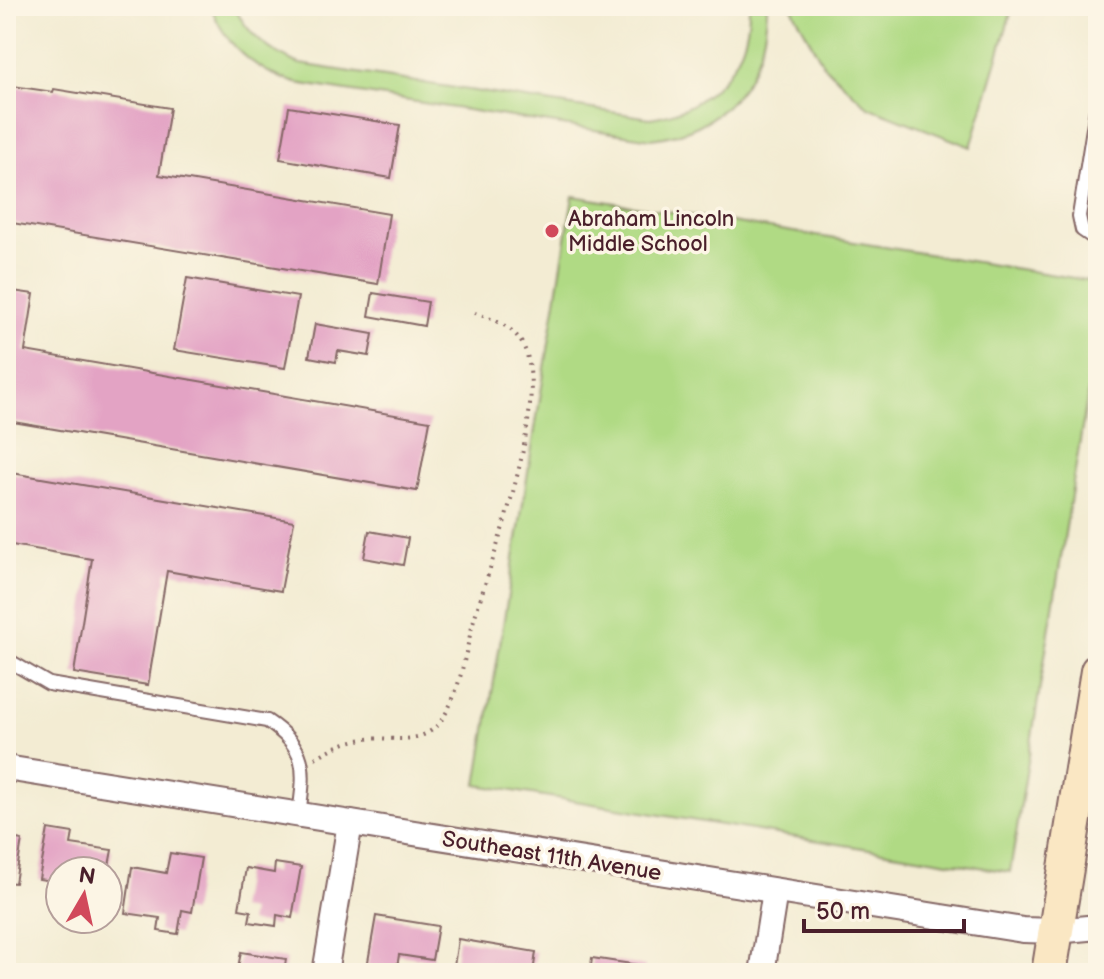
<svg xmlns="http://www.w3.org/2000/svg" width="1104" height="979" font-family="'Balsamiq Sans',sans-serif">
	<style>
		.green { fill: #b0da84; stroke: #7d7c58; stroke-width: 2 }
		.building { fill: #e3a3c4 }
		.lines { fill: none; stroke-linecap: round; stroke-linejoin: round }
		.lane-casing { stroke: #856766; stroke-width: 16 }
		.street-casing { stroke: #856766; stroke-width: 28 }
		.secondary-casing { stroke: #856766; stroke-width: 38 }
		.path { stroke: #856766; stroke-width: 4; stroke-dasharray: 2 6; stroke-linecap: butt }
		.lane { stroke: #fff; stroke-width: 12 }
		.street { stroke: #fff; stroke-width: 24 }
		.secondary { stroke: #fae7c3; stroke-width: 34 }
		.poi-dot { fill: #d1495b; stroke: #fcf5e5; stroke-width: 3 }
		.labels { text-anchor: middle; stroke-width: 7; stroke-linejoin: round; paint-order: stroke }
		.poi-label { font-size: 22px; fill: #4a1f2b; stroke: #fcf5e5; text-anchor: start }
		.street-label { font-size: 22px; fill: #4a1f2b; stroke: #fcf5e5 }
	</style>
	<rect width="100%" height="100%" fill="#fcf5e5"/>
	<filter id="ink" filterUnits="userSpaceOnUse"><feTurbulence type="fractalNoise" baseFrequency=".0125" numOctaves="2"/><feDisplacementMap in="SourceGraphic" scale="16" xChannelSelector="R" yChannelSelector="G"/><feConvolveMatrix kernelMatrix="1 2 1 2 8 2 1 2 1" color-interpolation-filters="sRGB"/></filter>
	<filter id="wash" filterUnits="userSpaceOnUse"><feTurbulence type="fractalNoise" baseFrequency=".006" numOctaves="4" result="noise"/><feDisplacementMap in="SourceGraphic" scale="32" xChannelSelector="R" yChannelSelector="G"/><feGaussianBlur stdDeviation="1.8" result="paint"/><feColorMatrix in="noise" values="0 0 0 0 0 0 0 0 0 0 0 0 0 0 0 0 0 1.4 0 .05"/><feComposite in="paint" operator="in"/></filter>
	<g filter="url(#wash)">
		<rect width="100%" height="100%" fill="#f3ecd3"/>
		<g class="green">
			<path d="M211,6h23c14,30 36,46 66,58l350,54c57,-8 100,-53 99,-112h18v3c-3,70 -44,122 -116,130l-355,-56c-39,-11 -72,-38 -85,-77z"/>
			<polygon points="791,6 1013,6 971,147 868,107 824,66"/>
			<polygon points="573,196 1098,282 1098,330 1010,872 477,785"/>
		</g>
		<g id="blocks">
			<g class="building">
				<polygon points="6,85 53,92 54,89 170,108 159,175 389,214 378,284 6,222"/>
				<polygon points="289,107 400,125 391,178 280,159"/>
				<polygon points="187,278 298,297 285,368 174,350"/>
				<polygon points="6,290 34,294 25,351 430,421 417,491 13,422 6,452"/>
				<polygon points="373,293 428,302 424,326 369,316"/>
				<polygon points="315,324 373,334 369,356 338,351 336,362 309,357"/>
				<polygon points="6,472 294,521 281,591 167,571 148,685 74,673 92,559 6,544"/>
				<polygon points="369,531 408,538 403,565 364,558"/>
				<polygon points="48,829 73,833 71,844 112,850 108,871 60,871 60,882 39,879"/>
				<polygon points="6,837 22,840 15,883 6,882"/>
				<polygon points="170,853 201,858 192,912 182,910 178,934 158,931 160,918 125,913 132,867 166,873"/>
				<polygon points="275,863 301,867 292,918 277,915 276,926 249,922 251,911 239,909 246,868 274,873"/>
				<polygon points="376,916 438,926 432,960 399,955 396,973 366,973"/>
				<polygon points="458,939 536,952 533,973 453,973"/>
				<polygon points="241,952 286,959 284,973 237,973"/>
				<polygon points="592,958 645,966 644,973 590,973"/>
			</g>
		</g>
	</g>
	<g filter="url(#ink)">
		<use href="#blocks" fill-opacity="0" stroke="#856766" stroke-width="2"/>
		<g class="lines">
			<defs>
				<g id="lane">
					<polyline points="1098,97 1079,216 1082,230 1098,241"/>
					<path d="M6,659l43,25 218,37c42,28 38,48 32,94"/>
				</g>
				<g id="street">
					<polyline points="6,768 1023,930 1056,931 1098,927"/>
					<polyline points="325,973 350,823"/>
					<polyline points="762,973 775,891"/>
				</g>
				<polyline id="secondary" points="1049,973 1098,671"/>
			</defs>
			<use href="#lane" class="lane-casing"/>
			<use href="#street" class="street-casing"/>
			<use href="#secondary" class="secondary-casing"/>
			<path class="path" d="M315,758c16,-9 32,-18 51,-19 26,-3 54,8 74,-17 22,-29 25,-75 36,-109 18,-61 71,-202 50,-261 -9,-25 -29,-31 -51,-39"/>
			<use href="#lane" class="lane"/>
			<use href="#street" class="street"/>
			<use href="#secondary" class="secondary"/>
		</g>
	</g>
	<circle class="poi-dot" cx="552" cy="231" r="8"/>
	<g class="labels">
		<g class="poi-label">
			<text x="568" y="226">Abraham Lincoln<tspan x="568" dy="25">Middle School</tspan></text>
		</g>
		<g class="street-label">
			<text transform="translate(552 855) rotate(9)" y="8">Southeast 11th Avenue</text>
		</g>
	</g>
	<rect width="1104" height="979" fill="none" stroke="#fcf5e5" stroke-width="32"/>
	<g transform="translate(84 895) rotate(9)"><circle r="38" fill="#fcf5e5" stroke="#b59f9b" stroke-width="2"/>
	<path d="M0-6L14 30L0 20L-14 30Z" fill="#d1495b"/>
	<text y="-12" font-size="22" font-weight="bold" text-anchor="middle" fill="#4a1f2b">N</text>
	</g>
	<path d="M804 919v12h160v-12" fill="none" stroke="#4a1f2b" stroke-width="4"/>
	<text x="816" y="919" font-size="24" fill="#4a1f2b" stroke="#fcf5e5" stroke-width="6" paint-order="stroke">50 m</text>
</svg>
